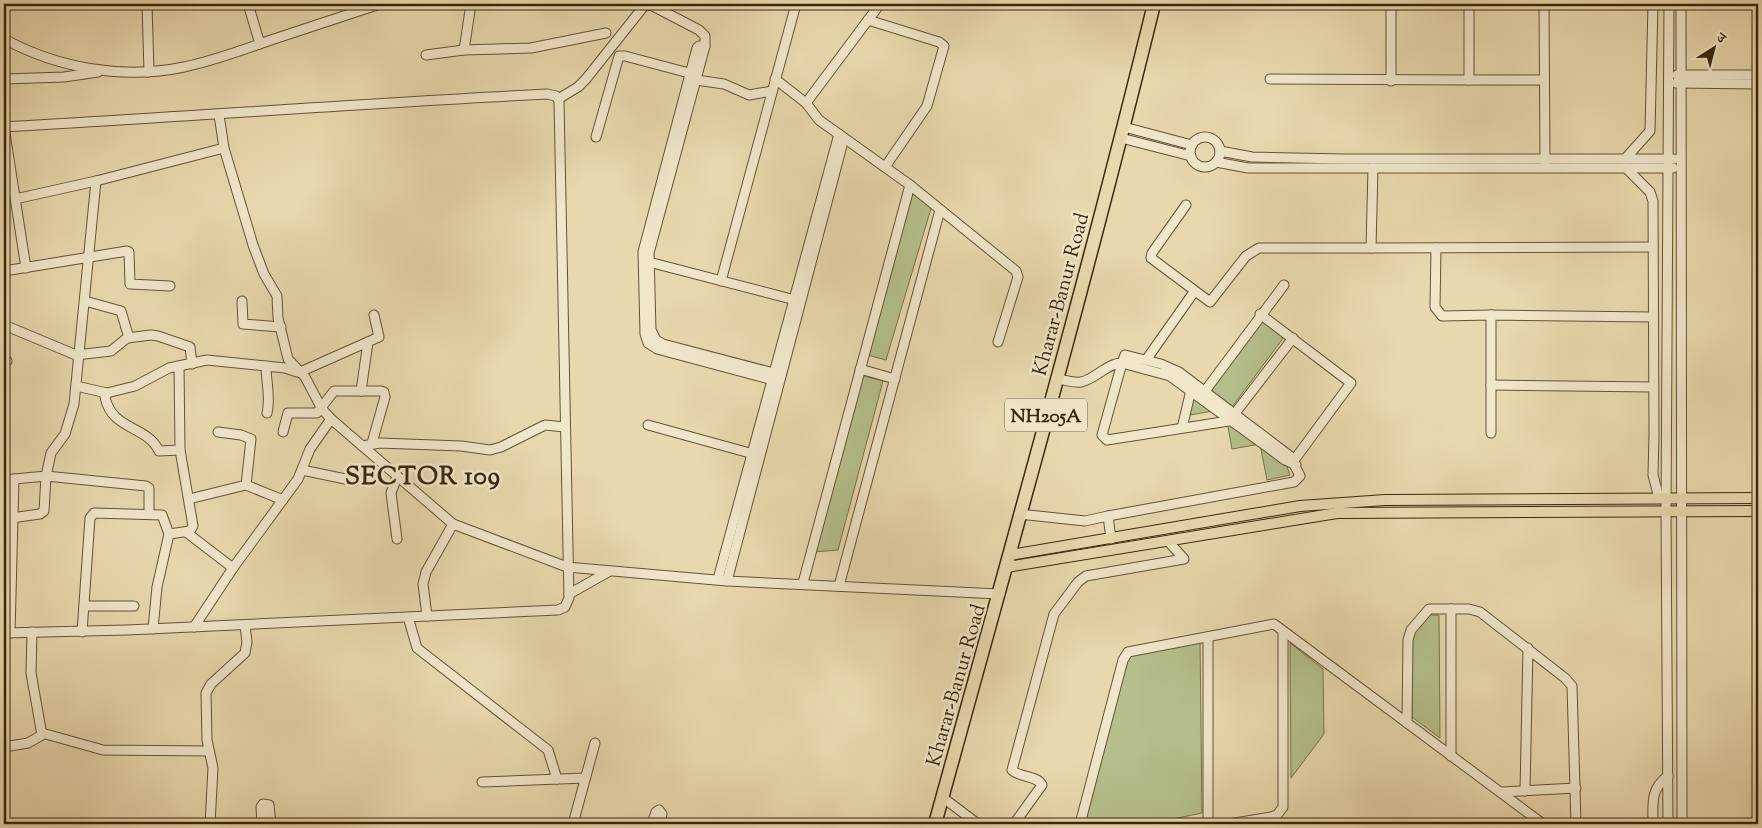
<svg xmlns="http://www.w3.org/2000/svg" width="1762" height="828" font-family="'Sorts Mill Goudy','Noto Serif Devanagari',serif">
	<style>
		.green { fill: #b4bf8b; stroke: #77724c }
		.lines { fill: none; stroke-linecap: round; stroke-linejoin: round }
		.minor-casing { stroke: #665235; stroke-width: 11 }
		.major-casing { stroke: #3a260d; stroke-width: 12 }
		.highway-casing { stroke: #3a260d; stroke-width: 15 }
		.minor { stroke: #f0e6ca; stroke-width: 9 }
		.major { stroke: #e8d8ad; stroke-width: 10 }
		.highway { stroke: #e8d8ad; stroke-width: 12 }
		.labels { text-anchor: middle; stroke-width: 5; stroke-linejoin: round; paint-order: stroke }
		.shield { fill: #f0e6ca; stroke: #716046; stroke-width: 1 }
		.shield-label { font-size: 19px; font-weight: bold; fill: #3a260d }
		.street-label { font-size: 20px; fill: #3a260d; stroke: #f0e6ca }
		.district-label { font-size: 25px; font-weight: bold; letter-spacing: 1px; fill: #3a260d; stroke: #f0e6ca }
	</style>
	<rect width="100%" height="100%" fill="#e8d8ad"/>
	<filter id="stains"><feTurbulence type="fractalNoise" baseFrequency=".004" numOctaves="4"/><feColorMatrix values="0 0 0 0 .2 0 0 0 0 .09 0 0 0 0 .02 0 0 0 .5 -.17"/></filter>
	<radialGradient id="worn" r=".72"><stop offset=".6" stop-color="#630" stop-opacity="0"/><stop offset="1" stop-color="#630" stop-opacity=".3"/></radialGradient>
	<g class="green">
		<polygon points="913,189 932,205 886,360 864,354"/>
		<polygon points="1262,320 1284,337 1232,407 1209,390"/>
		<polygon points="860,375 883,381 838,550 813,552"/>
		<polygon points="1192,395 1213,411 1190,415 1188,412"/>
		<polygon points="1227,421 1281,459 1286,464 1290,475 1267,480 1260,444 1232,449"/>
		<polygon points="1421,615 1439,615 1440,738 1412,717 1411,632"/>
		<polygon points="1200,640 1202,813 1149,824 1084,824 1084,814 1131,649"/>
		<polygon points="1290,643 1323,669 1324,734 1291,778"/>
	</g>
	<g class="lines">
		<defs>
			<g id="minor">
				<polyline points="147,4 149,72"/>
				<polyline points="248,4 260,44"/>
				<polyline points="1391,4 1391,81"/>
				<polyline points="1544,4 1545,163"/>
				<polyline points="1681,4 1682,824"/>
				<polyline points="868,20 939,42 944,46 927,106 885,167"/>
				<path d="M4,39c54,29 119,41 180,28 29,-6 56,-16 84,-26 37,-12 75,-25 112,-37"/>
				<polyline points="705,46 699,46 697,48 643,252 645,334 648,343 657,349 777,381"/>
				<polyline points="464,50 471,4"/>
				<polyline points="426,55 464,50 531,48 606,33"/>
				<polyline points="1677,75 1758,75"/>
				<polyline points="4,79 64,77 98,72"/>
				<polyline points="775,79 806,103 819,120 910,185 1016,271 1018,277 998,342"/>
				<polyline points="1270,79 1469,80 1469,4"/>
				<polyline points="696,80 724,84 749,95 772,91"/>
				<polyline points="1469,80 1543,80"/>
				<polyline points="1676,83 1758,84"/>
				<polyline points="558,99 578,87 586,79 644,6 651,5 699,30 705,36 705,46 649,253 651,330 656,340 663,344 781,375"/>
				<polyline points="806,103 880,4"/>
				<polyline points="219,115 224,148 253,245 264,274 277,296 278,318 288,359 305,377 322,409 331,419 453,524 567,567 727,581 1000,594"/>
				<path d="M4,127c181,-10 362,-24 543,-33l9,2 3,5 10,497 -4,9 -7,3 -431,20 -123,3"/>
				<polyline points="4,127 26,268"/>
				<polyline points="1124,127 1192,145"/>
				<polyline points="596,137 619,56 625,56 689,73"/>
				<circle cx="1205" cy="152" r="15"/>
				<polyline points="1121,138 1191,156"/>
				<polyline points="1220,151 1252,157 1345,159 1674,159"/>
				<polyline points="1625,159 1650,131 1653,4"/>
				<polyline points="1216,162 1248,168 1673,168"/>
				<polyline points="1373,168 1371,248 1653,247"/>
				<polyline points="1627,169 1650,192 1653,201 1654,434 1653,475 1659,498"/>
				<polyline points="15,199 96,181 224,148"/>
				<polyline points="1186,205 1152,253 1151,258 1210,302 1246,256 1259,248 1371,248"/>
				<polyline points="1436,248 1435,307 1442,316 1491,315 1652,317"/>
				<polyline points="645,261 799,301"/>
				<polyline points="4,271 127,251 129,252 130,284 170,286"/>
				<polyline points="721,281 796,4"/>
				<polyline points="85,301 121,311 129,338"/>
				<polyline points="242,301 243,324 281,327"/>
				<polyline points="1260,314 1351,383 1292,463"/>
				<polyline points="1491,315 1491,433"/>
				<polyline points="4,325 76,355 111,351 127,338 151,335 158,336 190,347 192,364"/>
				<polyline points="4,360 7,361"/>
				<polyline points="1146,360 1194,292"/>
				<path d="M266,366c0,16 5,32 1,47"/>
				<polyline points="860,369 895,379"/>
				<polyline points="300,372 379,337 374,315"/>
				<path d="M1056,378c8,2 17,5 25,4 15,-3 26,-19 41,-19l-20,72 5,5 122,-19 64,-83"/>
				<polyline points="1491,385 1653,387"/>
				<polyline points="76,386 107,393 135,386 169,368 207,360 285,368 297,372"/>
				<polyline points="361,391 368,342"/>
				<path d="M107,393l-2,4c7,34 42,28 54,54l21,-1"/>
				<polyline points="1202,395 1284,285"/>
				<polyline points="648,425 757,455"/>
				<polyline points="1182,428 1191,390"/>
				<polyline points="218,432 241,435 251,439 246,485"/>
				<polyline points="283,432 288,413 317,413 334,391 381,391 384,392 385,397 372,443"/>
				<polyline points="362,446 380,443 461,446 490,450 501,447 545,425 565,427"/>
				<polyline points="302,470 355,481"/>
				<polyline points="4,480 46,476 146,486 149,488 149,513"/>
				<polyline points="189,499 246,485 283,500"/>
				<polyline points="1019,514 1085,521 1108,516 1111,539"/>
				<polyline points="1108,516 1294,482 1300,476 1290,456 1179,372 1161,364 1125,355 1122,363 1170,376 1285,460 1296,465"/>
				<polyline points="4,519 40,514 44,511 46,476 51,453 65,434 74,404 96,181"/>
				<polyline points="186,532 233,568"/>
				<polyline points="169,534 190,531 193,526 180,450 179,366"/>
				<polyline points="397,539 391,493 397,477"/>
				<polyline points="718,579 839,134"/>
				<polyline points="727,581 844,138"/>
				<polyline points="803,583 910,185"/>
				<polyline points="839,586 940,210"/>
				<polyline points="569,594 608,572"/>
				<polyline points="84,606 134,606"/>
				<polyline points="427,616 423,584 426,572 453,524"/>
				<polyline points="408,617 417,648 548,750 557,779"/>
				<polyline points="194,627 233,568 298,479 310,449 331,419"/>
				<polyline points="82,632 90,518 94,513 162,515 169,534 157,587 153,629"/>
				<polyline points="10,633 14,479"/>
				<polyline points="1208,637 1208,824"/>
				<polyline points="1407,723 1408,640 1411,630 1429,609 1469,609 1480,612 1565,678 1572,686 1576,824"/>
				<polyline points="42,733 103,750 209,751"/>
				<polyline points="4,747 28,743 42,735 31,673 32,632"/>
				<polyline points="1451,756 1451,609"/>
				<polyline points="482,782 585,778"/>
				<polyline points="1525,791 1528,648"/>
				<polyline points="1501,792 1576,788"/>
				<polyline points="942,797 978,824"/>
				<polyline points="210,824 213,768 207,740 206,693 211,684 245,653 247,642 245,625"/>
				<polyline points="262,824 261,807 263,804 269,805 271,824"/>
				<polyline points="573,824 595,743"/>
				<polyline points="652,824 656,812 659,810 662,814 660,824"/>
				<path d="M1014,824l28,-39c-5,-10 -22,-7 -30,-15l42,-156 24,-32 8,-6 98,-17 -16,-18"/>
				<polyline points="1080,824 1123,660 1128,652 1274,624 1543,824"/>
				<polyline points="1229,824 1271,817 1277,815 1283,807 1283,632"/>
				<path d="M1653,824c0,-20 -3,-35 15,-48"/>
				<polyline points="1668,824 1666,511 1669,4"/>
			</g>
			<g id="major">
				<polyline points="1010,555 1300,506 1385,500 1758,498"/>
				<polyline points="1007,567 1337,513 1758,511"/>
			</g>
			<path id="highway" d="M935,824c75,-273 152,-545 219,-820"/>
		</defs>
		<use href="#minor" class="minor-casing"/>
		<use href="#major" class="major-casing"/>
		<use href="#highway" class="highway-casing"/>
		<use href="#minor" class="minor"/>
		<use href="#major" class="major"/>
		<use href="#highway" class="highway"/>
	</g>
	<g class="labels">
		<rect class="shield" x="1005" y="398.5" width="82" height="33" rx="4"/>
		<g class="shield-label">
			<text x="1046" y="422">NH205A</text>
		</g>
		<g class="street-label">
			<text transform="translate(1060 294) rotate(-75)" y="7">Kharar-Banur Road</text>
			<text transform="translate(955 685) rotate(-74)" y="7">Kharar-Banur Road</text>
		</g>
		<g class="district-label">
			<text x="423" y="484">SECTOR 109</text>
		</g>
	</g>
	<rect width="1762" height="828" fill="none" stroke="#e8d8ad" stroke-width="20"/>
	<rect x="5" y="5" width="1752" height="818" fill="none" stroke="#3a260d" stroke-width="2.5"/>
	<rect x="10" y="10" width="1742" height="808" fill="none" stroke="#3a260d"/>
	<g transform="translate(1714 48) rotate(36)" stroke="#f0e6ca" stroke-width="4" paint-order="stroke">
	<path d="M0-4L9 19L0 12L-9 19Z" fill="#3a260d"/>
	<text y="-8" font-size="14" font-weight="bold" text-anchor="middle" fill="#3a260d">उ</text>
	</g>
	<rect width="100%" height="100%" filter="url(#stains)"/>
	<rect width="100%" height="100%" fill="url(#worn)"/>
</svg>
